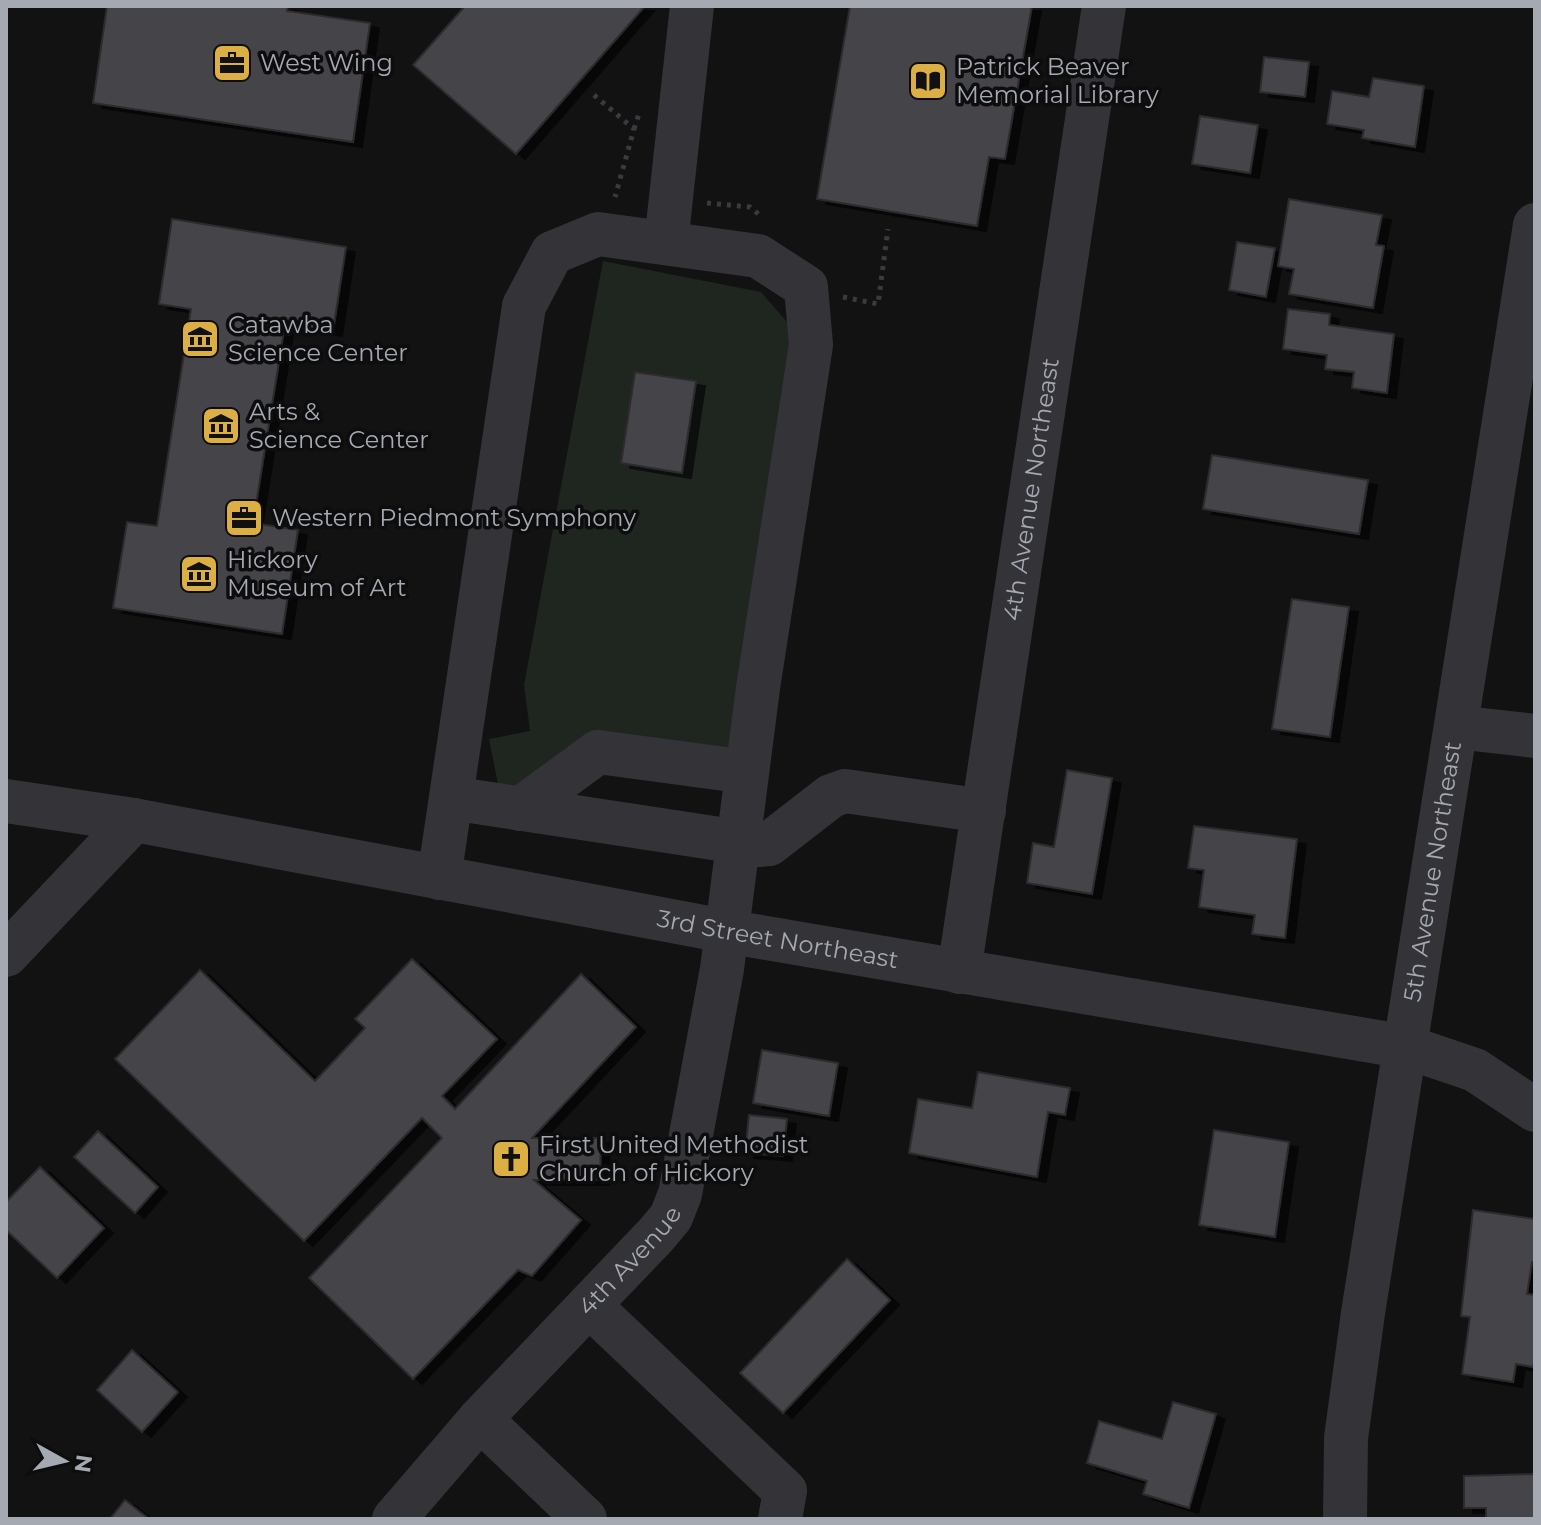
<svg xmlns="http://www.w3.org/2000/svg" width="1541" height="1525" font-family="Montserrat,sans-serif">
	<style>
		.green { fill: #1f2620 }
		.building { fill: #444548; stroke: #2d2c2f; stroke-width: 2; filter: url(#shadow) }
		.lines { fill: none; stroke-linecap: round; stroke-linejoin: round }
		.path { stroke: #3a3b3f; stroke-width: 5; stroke-dasharray: 4 6; stroke-linecap: butt }
		.minor { stroke: #343438; stroke-width: 44 }
		.labels { text-anchor: middle; stroke-width: 7; stroke-linejoin: round; paint-order: stroke }
		.poi-label { font-size: 24px; fill: #a5a9b2; stroke: #0d0d0e; text-anchor: start }
		.street-label { font-size: 24px; fill: #a5a9b2; stroke: #0d0d0e }
	</style>
	<defs>
		<filter id="shadow"><feDropShadow dx="9" dy="5" stdDeviation="0" flood-color="#0009"/></filter>
	</defs>
	<rect width="100%" height="100%" fill="#121213"/>
	<polygon class="green" points="603,261 761,292 793,329 731,749 529,788 498,784 489,739 530,731 524,685"/>
	<g class="building">
		<polygon points="107,6 288,6 287,11 370,23 353,142 93,103"/>
		<polygon points="465,6 645,6 516,154 413,65"/>
		<polygon points="850,6 1032,6 1005,159 989,157 977,226 817,199"/>
		<polygon points="1264,57 1309,62 1305,97 1260,92"/>
		<polygon points="1373,78 1424,86 1415,147 1362,138 1364,130 1327,124 1332,91 1369,97"/>
		<polygon points="1200,116 1258,125 1250,173 1192,164"/>
		<polygon points="1289,199 1382,215 1376,245 1384,246 1373,308 1289,294 1294,269 1278,266"/>
		<polygon points="172,219 346,247 333,331 285,324 253,523 298,530 282,634 113,608 127,522 157,526 191,309 159,304"/>
		<polygon points="1237,242 1275,248 1266,297 1229,290"/>
		<polygon points="1288,309 1330,314 1329,325 1394,334 1387,393 1352,388 1354,372 1325,369 1327,355 1283,349"/>
		<polygon points="635,372 696,381 682,473 621,463"/>
		<polygon points="1212,455 1368,480 1359,534 1203,509"/>
		<polygon points="1292,599 1349,607 1330,737 1272,729"/>
		<polygon points="1067,770 1112,778 1092,894 1027,883 1033,843 1054,847"/>
		<polygon points="1194,826 1297,839 1285,938 1252,934 1255,915 1199,907 1204,870 1188,868"/>
		<polygon points="412,959 497,1039 442,1096 455,1109 581,974 636,1027 532,1138 601,1138 600,1180 534,1180 581,1220 532,1276 518,1270 413,1379 309,1278 442,1138 422,1118 304,1241 115,1059 200,970 315,1081 365,1028 355,1019"/>
		<polygon points="762,1050 838,1063 829,1116 753,1103"/>
		<polygon points="978,1072 1070,1088 1065,1115 1048,1112 1037,1177 909,1153 918,1099 972,1108"/>
		<polygon points="749,1115 787,1119 783,1156 745,1153"/>
		<polygon points="1214,1130 1289,1142 1275,1237 1199,1225"/>
		<polygon points="98,1131 158,1187 135,1213 74,1157"/>
		<polygon points="40,1167 104,1228 57,1278 6,1230 6,1202"/>
		<polygon points="1473,1210 1535,1219 1535,1262 1532,1262 1527,1294 1535,1295 1535,1357 1533,1367 1516,1364 1513,1382 1462,1374 1470,1317 1461,1316"/>
		<polygon points="847,1259 890,1300 783,1413 740,1373"/>
		<polygon points="132,1350 178,1392 142,1432 97,1390"/>
		<polygon points="1173,1402 1216,1414 1189,1508 1143,1494 1147,1481 1087,1463 1099,1421 1162,1439"/>
		<polygon points="1535,1474 1535,1519 1486,1519 1486,1508 1464,1508 1464,1476"/>
		<polygon points="125,1500 149,1519 110,1519"/>
	</g>
	<g class="lines">
		<g class="path">
			<polyline points="594,95 634,129 615,197"/>
			<polyline points="634,129 640,111"/>
			<polyline points="707,203 750,207 762,217"/>
			<polyline points="843,297 878,304 888,229"/>
		</g>
		<g class="minor">
			<polyline points="666,243 692,6"/>
			<polyline points="1456,727 1535,736"/>
			<polyline points="451,798 759,845 769,844 831,796 845,791 984,811"/>
			<path id="s1" d="M6,801l128,19 591,111 682,116 68,23 60,40"/>
			<polyline points="520,809 598,752 747,772"/>
			<polyline points="6,955 134,820"/>
			<path id="s2" d="M959,972l145,-966"/>
			<polyline points="590,1306 785,1491 780,1519"/>
			<polyline points="480,1419 585,1519"/>
			<path id="s3" d="M394,1519l86,-100 176,-184 15,-18 9,-23 42,-225 36,-281 53,-343 -5,-58 -48,-31 -160,-22 -46,19 -28,53 -85,572"/>
			<path id="s4" d="M1345,1519l1,-81 17,-125 172,-1088"/>
		</g>
	</g>
	<defs>
		<symbol id="office-square" viewBox="-11 -11 22 22"><rect x="-9" y="-9" width="18" height="18" rx="4" fill="#dbaf43" stroke="#0d0d0e"/><path d="M-6-3h4V-5.5h4V-3h4V5H-6ZM-1-4.5V-3h2v-1.5ZM-6 0V1H6V0Z" fill="#111"/></symbol>
		<symbol id="library-square" viewBox="-11 -11 22 22"><rect x="-9" y="-9" width="18" height="18" rx="4" fill="#dbaf43" stroke="#0d0d0e"/><path d="M-6-4Q-3-5.5-.7-3.5V5Q-3 3-6 4ZM6-4Q3-5.5 .7-3.5V5Q3 3 6 4Z" fill="#111"/></symbol>
		<symbol id="museum-square" viewBox="-11 -11 22 22"><rect x="-9" y="-9" width="18" height="18" rx="4" fill="#dbaf43" stroke="#0d0d0e"/><path d="M0-6L6-3V-2H-6V-3ZM-5-1h2V3h-2ZM-1-1h2V3h-2ZM3-1h2V3H3ZM-6 4H6V6H-6Z" fill="#111"/></symbol>
		<symbol id="church-square" viewBox="-11 -11 22 22"><rect x="-9" y="-9" width="18" height="18" rx="4" fill="#dbaf43" stroke="#0d0d0e"/><path d="M-1.2-6h2.4v3.5h3.3v2.4h-3.3V6h-2.4V-.1h-3.3v-2.4h3.3Z" fill="#111"/></symbol>
	</defs>
	<g fill-rule="evenodd">
		<use href="#office-square" x="210" y="41" width="44" height="44"/>
		<use href="#library-square" x="906" y="59" width="44" height="44"/>
		<use href="#museum-square" x="178" y="317" width="44" height="44"/>
		<use href="#museum-square" x="199" y="404" width="44" height="44"/>
		<use href="#office-square" x="222" y="496" width="44" height="44"/>
		<use href="#museum-square" x="177" y="552" width="44" height="44"/>
		<use href="#church-square" x="489" y="1137" width="44" height="44"/>
	</g>
	<g class="labels">
		<g class="poi-label">
			<text x="260" y="71">West Wing</text>
			<text x="956" y="75">Patrick Beaver<tspan x="956" dy="28">Memorial Library</tspan></text>
			<text x="228" y="333">Catawba<tspan x="228" dy="28">Science Center</tspan></text>
			<text x="249" y="420">Arts &amp;<tspan x="249" dy="28">Science Center</tspan></text>
			<text x="272" y="526">Western Piedmont Symphony</text>
			<text x="227" y="568">Hickory<tspan x="227" dy="28">Museum of Art</tspan></text>
			<text x="539" y="1153">First United Methodist<tspan x="539" dy="28">Church of Hickory</tspan></text>
		</g>
		<g class="street-label">
			<text dy="8" stroke="none"><textPath href="#s2" startOffset="488">4th Avenue Northeast</textPath></text>
			<text dy="8" stroke="none"><textPath href="#s4" startOffset="654">5th Avenue Northeast</textPath></text>
			<text dy="8" stroke="none"><textPath href="#s1" startOffset="784">3rd Street Northeast</textPath></text>
			<text dy="8" stroke="none"><textPath href="#s3" startOffset="350">4th Avenue</textPath></text>
		</g>
	</g>
	<rect width="1541" height="1525" fill="none" stroke="#a5a9b2" stroke-width="16"/>
	<g transform="translate(64 1461) rotate(98)" stroke="#0d0d0e" stroke-width="6" paint-order="stroke">
	<path d="M0-6L14 30L0 20L-14 30Z" fill="#a5a9b2"/>
	<text y="-12" font-size="22" font-weight="bold" text-anchor="middle" fill="#a5a9b2">N</text>
	</g>
</svg>
